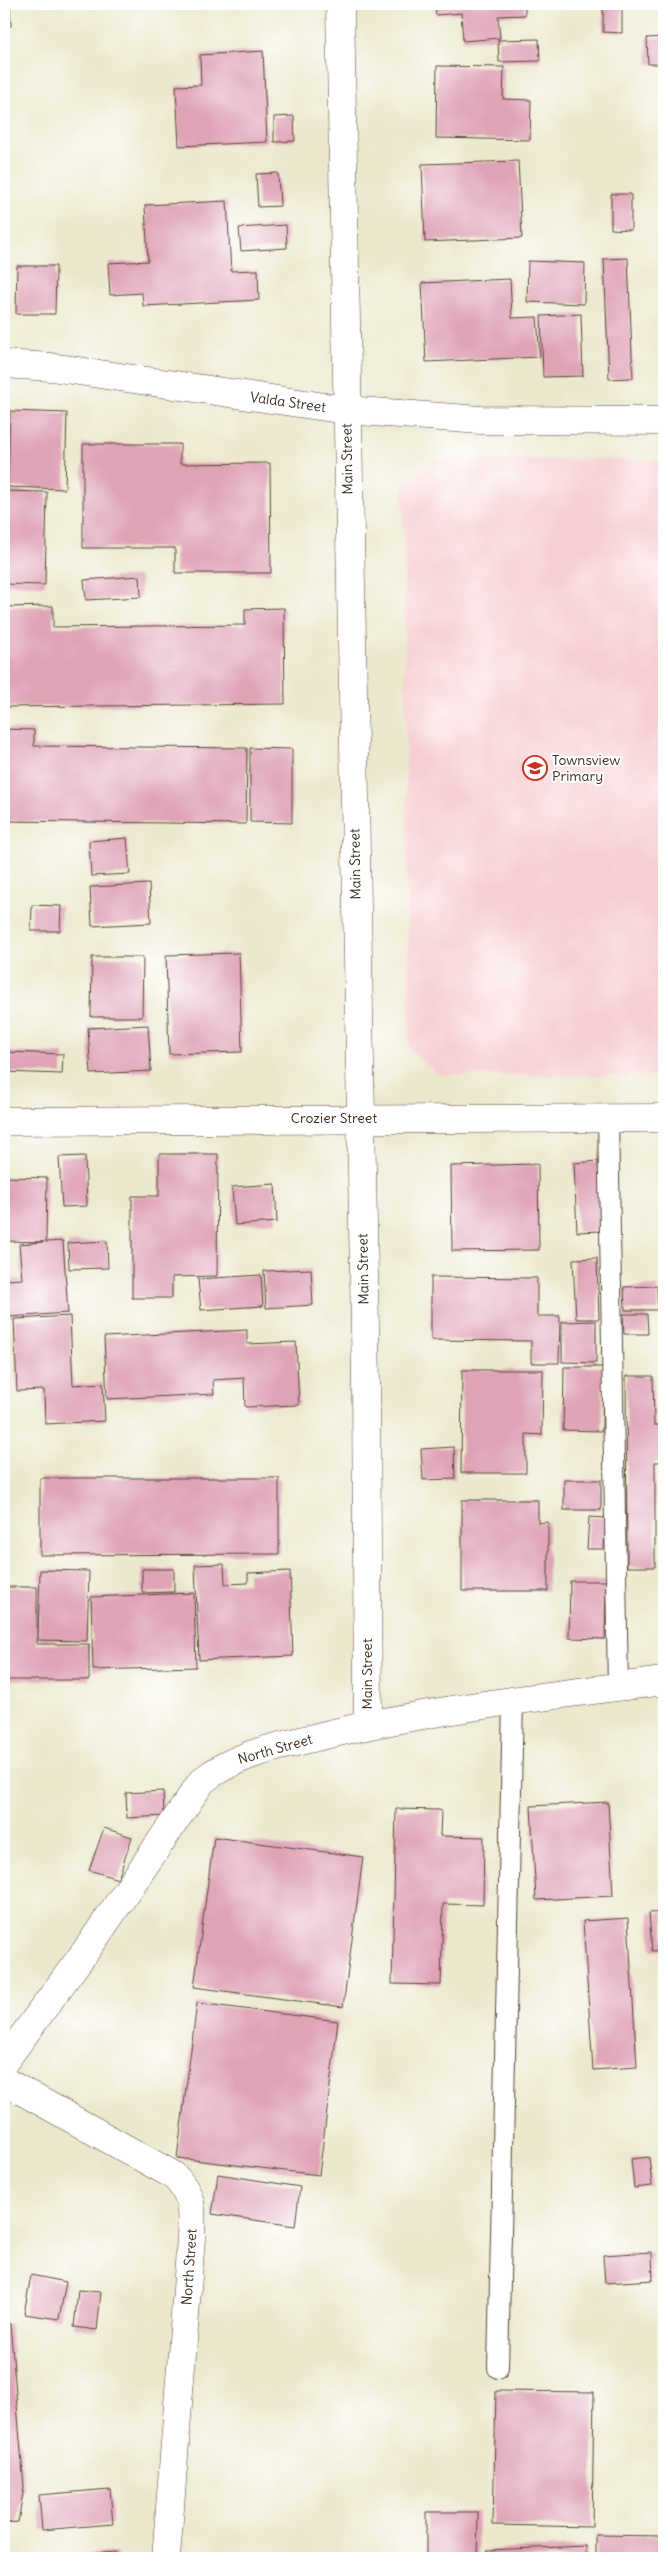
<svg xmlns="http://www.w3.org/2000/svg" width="668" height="2562" font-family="Delius,sans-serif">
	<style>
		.built { fill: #f7cfd2 }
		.building { fill: #dfa3b6 }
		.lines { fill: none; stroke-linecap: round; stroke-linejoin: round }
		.lane-casing { stroke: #564638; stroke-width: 22 }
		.street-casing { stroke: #564638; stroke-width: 29 }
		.lane { stroke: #fff; stroke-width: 20 }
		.street { stroke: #fff; stroke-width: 28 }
		.labels { text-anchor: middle; stroke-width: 4; stroke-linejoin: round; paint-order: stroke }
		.street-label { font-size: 14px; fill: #3b2a1e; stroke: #fff }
		.poi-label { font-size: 14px; fill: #3b2a1e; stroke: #fff; text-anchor: start }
	</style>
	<rect width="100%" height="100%" fill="#fff"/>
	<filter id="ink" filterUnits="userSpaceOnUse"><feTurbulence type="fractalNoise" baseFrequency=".02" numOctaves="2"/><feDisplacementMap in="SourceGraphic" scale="10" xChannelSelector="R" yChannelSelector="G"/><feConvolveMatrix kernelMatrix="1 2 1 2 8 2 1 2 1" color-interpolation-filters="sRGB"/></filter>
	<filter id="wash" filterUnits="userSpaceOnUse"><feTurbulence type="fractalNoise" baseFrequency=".0096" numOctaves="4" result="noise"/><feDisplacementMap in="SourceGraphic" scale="20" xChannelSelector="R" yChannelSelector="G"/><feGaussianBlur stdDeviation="1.12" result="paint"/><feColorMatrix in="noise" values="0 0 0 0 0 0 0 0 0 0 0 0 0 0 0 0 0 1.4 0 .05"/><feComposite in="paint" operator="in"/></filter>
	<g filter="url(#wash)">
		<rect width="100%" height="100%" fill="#ece8ce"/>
		<polygon class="built" points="434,459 664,460 664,1076 439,1075 409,1049 403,488"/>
		<g id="blocks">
			<g class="building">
				<polygon points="4,4 10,4 11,26 4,26"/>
				<polygon points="435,4 525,4 525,15 498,16 500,38 463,41 461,13 436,15"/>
				<polygon points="603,4 622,4 622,33 603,32"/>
				<polygon points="664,37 664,64 648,64 647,38"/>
				<polygon points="539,39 540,61 499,62 498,40"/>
				<polygon points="263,51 267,142 179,146 176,86 201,85 200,55"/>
				<polygon points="437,66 504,67 503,99 531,100 530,140 436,138"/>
				<polygon points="294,116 295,141 274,142 274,117"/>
				<polygon points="518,161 522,238 425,242 422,164"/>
				<polygon points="278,173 280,206 258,207 256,174"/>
				<polygon points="611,194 631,194 631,230 611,229"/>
				<polygon points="227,201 231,271 258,270 259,300 143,306 142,293 110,295 108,263 148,261 145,205"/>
				<polygon points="286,225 287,248 241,251 239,228"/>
				<polygon points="628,258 633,378 609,379 604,259"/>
				<polygon points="528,261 585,263 584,304 527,302"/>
				<polygon points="17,266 56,266 55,314 16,314"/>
				<polygon points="510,279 512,318 537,317 540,357 426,362 422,283"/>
				<polygon points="581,314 583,376 543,377 541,316"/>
				<polygon points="10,411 67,413 65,489 8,487"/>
				<polygon points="83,444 180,444 180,464 270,463 271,573 175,573 175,548 83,548"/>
				<polygon points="4,491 47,492 45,585 4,584"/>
				<polygon points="140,576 141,597 86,600 84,580"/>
				<polygon points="53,606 53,627 245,625 245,609 284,608 285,704 4,707 4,607"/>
				<polygon points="4,729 34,730 34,746 247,748 246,824 4,821"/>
				<polygon points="250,748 292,749 292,823 250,822"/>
				<polygon points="127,838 130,874 91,876 89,841"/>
				<polygon points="149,884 151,923 92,926 90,887"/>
				<polygon points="32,905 61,906 60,931 31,931"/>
				<polygon points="239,953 242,1052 169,1054 166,955"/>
				<polygon points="92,957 143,957 142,1017 91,1017"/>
				<polygon points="148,1025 151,1071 91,1074 88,1028"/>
				<polygon points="5,1052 63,1054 62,1074 4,1072"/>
				<polygon points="159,1154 218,1154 217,1276 172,1277 172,1298 132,1298 132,1196 159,1196"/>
				<polygon points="85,1156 87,1206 62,1207 59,1157"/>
				<polygon points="598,1161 602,1231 577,1232 574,1163"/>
				<polygon points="538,1164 539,1250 452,1251 451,1166"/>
				<polygon points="4,1177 47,1178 46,1242 63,1241 68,1313 9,1317 6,1280 22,1279 19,1244 44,1242 4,1241"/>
				<polygon points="275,1184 277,1222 235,1225 232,1187"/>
				<polygon points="107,1241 108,1268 69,1269 68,1243"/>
				<polygon points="597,1258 599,1319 576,1319 573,1259"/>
				<polygon points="311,1269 313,1305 266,1308 264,1271"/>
				<polygon points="261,1275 263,1306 201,1310 198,1279"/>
				<polygon points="431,1277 537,1278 537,1316 560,1316 559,1363 531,1363 531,1341 431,1340"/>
				<polygon points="657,1286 658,1310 625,1310 624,1287"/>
				<polygon points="623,1314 647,1314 648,1334 624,1334"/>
				<polygon points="70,1316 73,1385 103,1383 105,1421 45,1424 44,1390 17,1391 14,1319"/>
				<polygon points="596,1321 596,1363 562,1362 562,1322"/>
				<polygon points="247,1330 247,1344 296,1342 299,1405 245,1407 244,1378 213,1380 214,1394 107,1399 104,1337"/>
				<polygon points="564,1367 603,1367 602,1431 563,1430"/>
				<polygon points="462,1370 543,1370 542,1435 526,1434 526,1473 461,1473"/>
				<polygon points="626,1376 653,1376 654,1425 664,1425 664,1462 655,1462 655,1567 627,1567"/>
				<polygon points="454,1447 455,1479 423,1480 421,1449"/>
				<polygon points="40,1478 279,1478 279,1554 40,1555"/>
				<rect x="564" y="1480" width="37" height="30"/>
				<polygon points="462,1500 538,1500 538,1523 548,1522 548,1591 462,1591"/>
				<polygon points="589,1517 606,1518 604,1549 587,1549"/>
				<polygon points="224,1564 225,1584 248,1583 248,1573 290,1571 293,1656 199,1660 195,1565"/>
				<polygon points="142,1569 174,1569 174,1592 142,1593"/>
				<polygon points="40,1570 89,1571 87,1641 38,1640"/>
				<polygon points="570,1581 606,1581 605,1639 569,1638"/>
				<polygon points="4,1587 37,1587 37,1644 89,1644 89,1680 4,1680"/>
				<polygon points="194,1593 196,1667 93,1670 91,1597"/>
				<polygon points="163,1791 164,1816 127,1818 126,1793"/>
				<polygon points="608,1802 613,1896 536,1900 531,1806"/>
				<polygon points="396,1809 441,1810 440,1836 484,1837 483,1905 443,1904 441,1985 392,1984"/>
				<polygon points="104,1828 132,1837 118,1879 89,1870"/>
				<polygon points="214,1837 363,1857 343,2007 194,1987"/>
				<polygon points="664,1912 664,1950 652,1951 649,1913"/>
				<polygon points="628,1918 637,2067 593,2070 583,1921"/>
				<polygon points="197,2003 338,2021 319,2175 177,2158"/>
				<polygon points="649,2157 652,2186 634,2188 631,2159"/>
				<polygon points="218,2174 300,2187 295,2226 212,2214"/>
				<polygon points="652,2252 653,2280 605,2283 603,2255"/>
				<polygon points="31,2275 66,2282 59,2319 24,2314"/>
				<polygon points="78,2290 101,2292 97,2330 74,2327"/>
				<polygon points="10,2323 24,2487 18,2522 4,2523 4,2324"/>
				<polygon points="496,2391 594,2392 592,2527 493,2525"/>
				<polygon points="110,2489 113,2524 42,2530 39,2495"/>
				<polygon points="426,2512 478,2512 477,2558 426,2558"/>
				<polygon points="596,2535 664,2536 664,2558 596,2558"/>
				<polygon points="586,2546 586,2558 488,2558 487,2550"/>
				<polygon points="116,2552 116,2558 52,2558 52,2556"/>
			</g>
		</g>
	</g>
	<g filter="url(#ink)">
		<use href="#blocks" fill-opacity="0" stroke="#564638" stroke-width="1"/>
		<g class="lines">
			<defs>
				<g id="lane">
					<polyline points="608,1117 618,1687"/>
					<polyline points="498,2368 513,1702"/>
				</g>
				<g id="street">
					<polyline points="340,4 366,1382 368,1725"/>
					<polyline points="4,364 51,367 346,410 481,420 664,421"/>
					<polyline points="4,1121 664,1118"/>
					<path d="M4,2062l86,-117 112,-164c34,-27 74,-34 115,-44 114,-28 232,-41 347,-56"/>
					<path d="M4,2081l169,94c21,20 19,36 18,63l-25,320"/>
				</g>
			</defs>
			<use href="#lane" class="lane-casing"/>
			<use href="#street" class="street-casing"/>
			<use href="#lane" class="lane"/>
			<use href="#street" class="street"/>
		</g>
	</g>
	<defs>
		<symbol id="school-ring" viewBox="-11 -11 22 22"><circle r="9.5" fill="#fff" stroke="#c8321e" stroke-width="1.5"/><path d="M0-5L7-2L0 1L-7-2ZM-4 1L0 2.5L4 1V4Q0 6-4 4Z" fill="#c8321e"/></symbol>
	</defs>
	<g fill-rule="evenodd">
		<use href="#school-ring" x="521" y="754" width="28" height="28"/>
	</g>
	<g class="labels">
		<g class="street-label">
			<text transform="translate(288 402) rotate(8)" y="5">Valda Street</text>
			<text transform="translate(347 459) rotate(-91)" y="5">Main Street</text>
			<text transform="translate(355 864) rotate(-91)" y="5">Main Street</text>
			<text x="334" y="1123">Crozier Street</text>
			<text transform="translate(363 1269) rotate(-91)" y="5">Main Street</text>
			<text transform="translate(367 1674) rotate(-90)" y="5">Main Street</text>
			<text transform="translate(275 1749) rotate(-16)" y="5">North Street</text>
			<text transform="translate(189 2267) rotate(-86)" y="5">North Street</text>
		</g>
		<g class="poi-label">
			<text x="552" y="765">Townsview<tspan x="552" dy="16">Primary</tspan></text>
		</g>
	</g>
	<rect width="668" height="2562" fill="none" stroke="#fff" stroke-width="20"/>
</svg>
